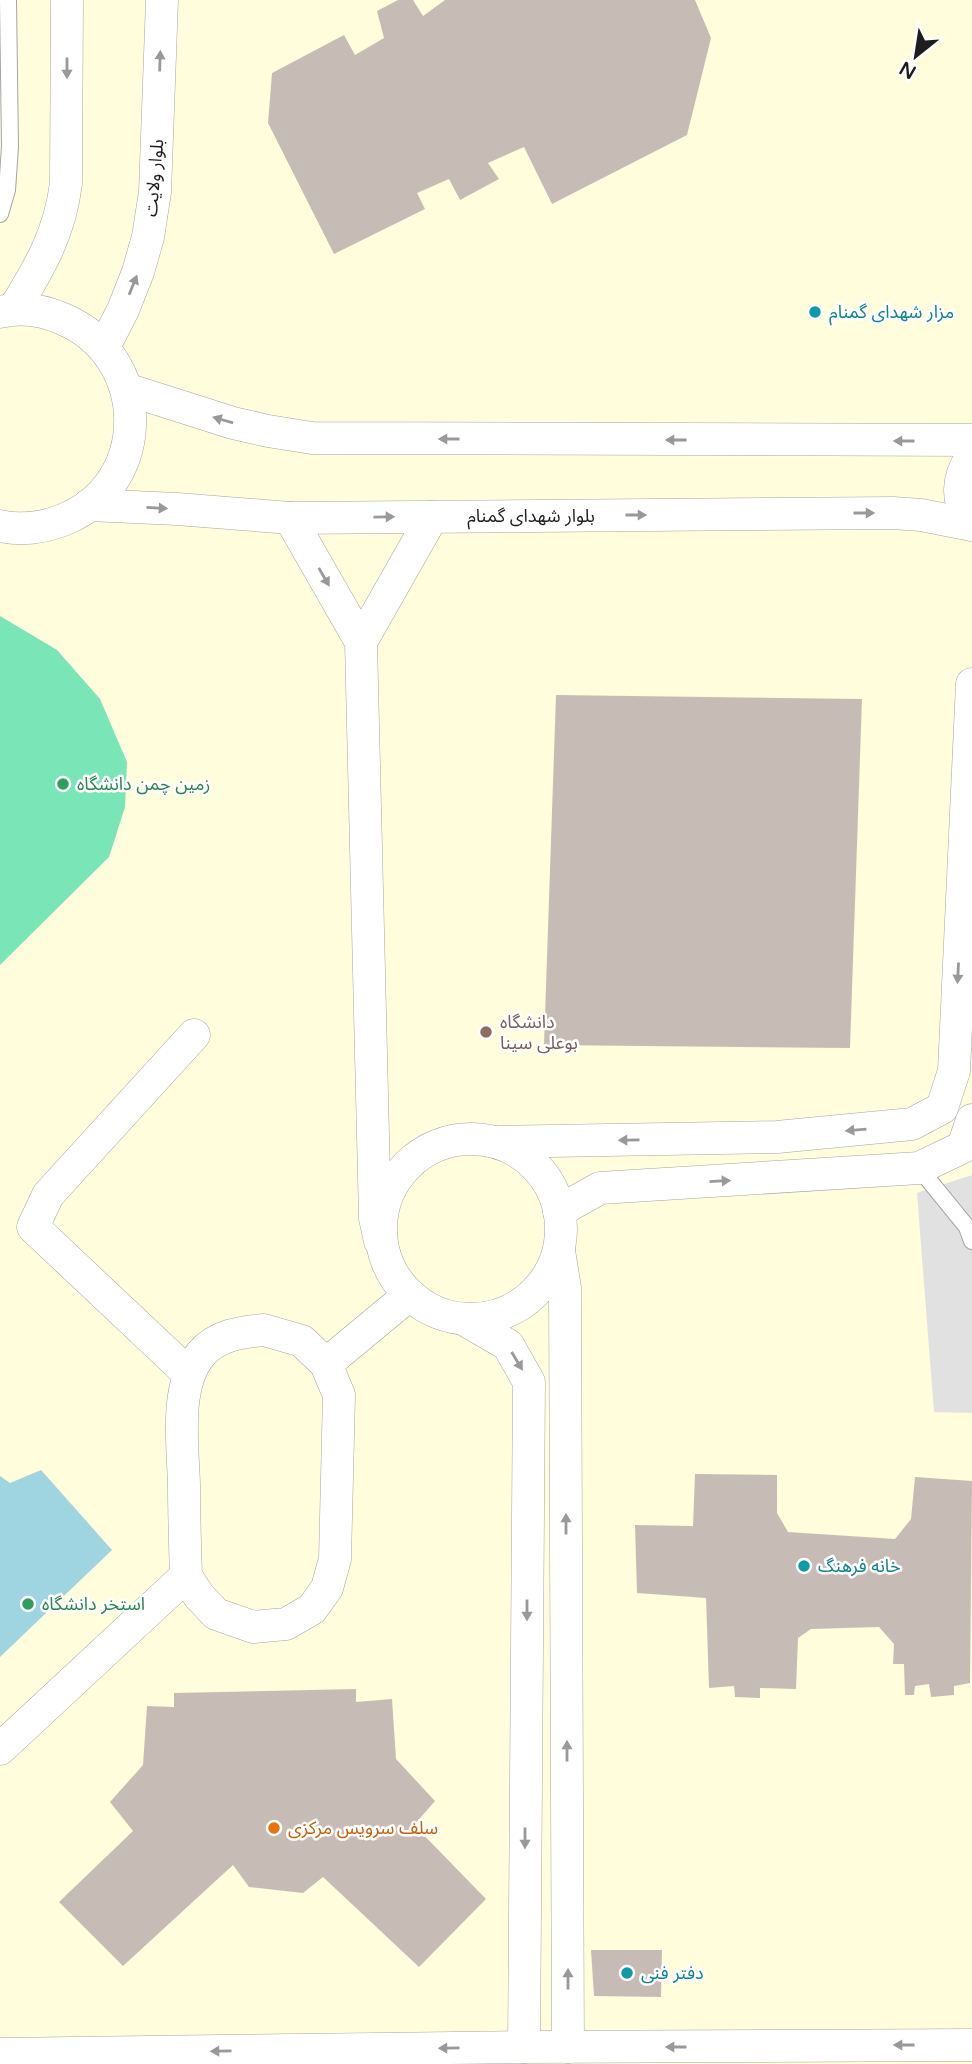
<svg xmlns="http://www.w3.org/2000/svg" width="972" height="2064" font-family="'Varela Round','Noto Sans Arabic',sans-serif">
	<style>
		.education { fill: #fffddb }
		.pitch { fill: #7ae5b6 }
		.parking { fill: #e1e1e1 }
		.water { fill: #9fd5e0 }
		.building { fill: #c7bcb5 }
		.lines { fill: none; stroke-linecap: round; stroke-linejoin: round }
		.lane-casing { stroke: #a4a4a4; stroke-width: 18 }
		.street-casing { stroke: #a4a4a4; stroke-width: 33 }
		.lane { stroke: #fff; stroke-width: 16 }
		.street { stroke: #fff; stroke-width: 32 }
		.oneway { fill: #999 }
		.culture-dot { fill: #0f9aa8; stroke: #fff; stroke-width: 2.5 }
		.leisure-dot { fill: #2e9e5b; stroke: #fff; stroke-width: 2.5 }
		.education-dot { fill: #8d6e63; stroke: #fff; stroke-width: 2.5 }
		.food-dot { fill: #e8710a; stroke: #fff; stroke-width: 2.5 }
		.labels { text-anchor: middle; stroke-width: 5; stroke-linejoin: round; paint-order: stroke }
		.street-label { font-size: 18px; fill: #1d1d1d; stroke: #fff }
		.culture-label { font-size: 18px; fill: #0d838f; stroke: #fff; text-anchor: start }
		.leisure-label { font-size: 18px; fill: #27864d; stroke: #fff; text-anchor: start }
		.education-label { font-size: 18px; fill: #785e54; stroke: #fff; text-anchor: start }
		.food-label { font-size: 18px; fill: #c56008; stroke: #fff; text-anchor: start }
	</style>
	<rect width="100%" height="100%" fill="#efeae2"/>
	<rect class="education" x="0" y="0" width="972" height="2064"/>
	<polygon class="pitch" points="0,616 57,650 100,699 127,762 125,807 109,857 0,965"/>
	<polygon class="parking" points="972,1175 972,1413 934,1412 917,1193"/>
	<polygon class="water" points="41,1470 112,1550 0,1657 0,1476 10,1483"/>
	<g class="building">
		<polygon points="398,0 413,0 423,16 445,0 695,0 711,38 687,135 552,204 524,147 488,163 499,179 460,200 449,179 417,193 425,209 334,254 268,123 272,73 344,35 355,55 384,38 377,11"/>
		<polygon points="556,695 862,699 850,1048 544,1045"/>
		<polygon points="695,1474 777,1475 777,1513 788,1532 895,1539 911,1519 915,1477 972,1481 970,1683 954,1686 954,1695 931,1697 929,1684 915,1686 914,1695 905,1695 904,1664 893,1664 894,1644 879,1627 811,1629 798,1638 796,1689 760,1688 760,1698 735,1697 734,1686 709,1688 706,1598 637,1593 635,1525 693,1526"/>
		<polygon points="356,1689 356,1702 392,1699 396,1759 435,1801 414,1825 486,1899 419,1967 323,1877 303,1893 249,1887 233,1865 123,1966 59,1902 133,1831 110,1802 143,1765 147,1706 174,1707 174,1693"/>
		<polygon points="591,1950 662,1950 661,1997 594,1996"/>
	</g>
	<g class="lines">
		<defs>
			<g id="lane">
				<polyline points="0,214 7,190 10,147 8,0"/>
				<polyline points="919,1168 967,1227 972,1241"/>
			</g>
			<g id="street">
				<path d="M14,309c26,-42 46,-76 52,-126l1,-183"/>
				<path d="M0,312c21,-5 43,-2 63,7 88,37 91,165 0,201 -21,8 -41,11 -63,6"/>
				<polyline points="104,347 123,310 138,272 148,237 155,192 162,0"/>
				<polyline points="126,389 233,423 268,431 312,438 972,440"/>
				<path d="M972,456c-15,22 -17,45 0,67"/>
				<polyline points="89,505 177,509 290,518 893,513 921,515 972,525"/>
				<polyline points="290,518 361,642 375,1218 380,1241"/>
				<polyline points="361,642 432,517"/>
				<circle cx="471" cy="1229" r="90"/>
				<polyline points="496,1142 777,1137 912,1124 942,1108 954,1071 972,684"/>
				<polyline points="559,1211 600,1188 919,1168 963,1147 972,1120"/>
				<polyline points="559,1251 565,1288 568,2047"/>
				<polyline points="465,1320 508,1345 529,1382 524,2047"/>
				<path d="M264,1330l38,11 24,23 13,31 -4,164 -8,29 -15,21 -26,15 -33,3 -37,-13 -17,-18 -13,-20c-1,-30 -2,-61 -2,-91 -1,-39 -10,-99 17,-131 16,-19 40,-22 63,-24z"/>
				<polyline points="326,1364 408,1296"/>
				<polyline points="189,1374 33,1227 48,1195 194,1035"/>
				<polyline points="0,1749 186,1576"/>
				<polyline points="0,2054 524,2047 972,2045"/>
			</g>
		</defs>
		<use href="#lane" class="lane-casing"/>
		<use href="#street" class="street-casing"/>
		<use href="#lane" class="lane"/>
		<use href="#street" class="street"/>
	</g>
	<defs><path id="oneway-solid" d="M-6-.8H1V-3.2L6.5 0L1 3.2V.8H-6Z" transform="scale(1.75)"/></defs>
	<g class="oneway">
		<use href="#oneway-solid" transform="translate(160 61) rotate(-88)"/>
		<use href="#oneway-solid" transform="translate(67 68) rotate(90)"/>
		<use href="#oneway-solid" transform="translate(133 285) rotate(-68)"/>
		<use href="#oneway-solid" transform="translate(223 420) rotate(-164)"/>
		<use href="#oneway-solid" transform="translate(449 439) rotate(-180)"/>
		<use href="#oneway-solid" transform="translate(676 440) rotate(-180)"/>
		<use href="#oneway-solid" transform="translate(904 441) rotate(-180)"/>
		<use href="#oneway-solid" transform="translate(157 508) rotate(3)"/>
		<use href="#oneway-solid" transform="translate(864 513)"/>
		<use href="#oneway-solid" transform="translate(636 515)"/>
		<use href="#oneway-solid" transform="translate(384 517) rotate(-1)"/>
		<use href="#oneway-solid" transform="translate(324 577) rotate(60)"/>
		<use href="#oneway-solid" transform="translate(958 973) rotate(93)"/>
		<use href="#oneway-solid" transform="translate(856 1130) rotate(175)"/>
		<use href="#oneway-solid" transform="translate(629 1140) rotate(179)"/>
		<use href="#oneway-solid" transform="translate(720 1181) rotate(-3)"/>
		<use href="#oneway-solid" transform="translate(517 1361) rotate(59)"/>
		<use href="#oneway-solid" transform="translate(566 1524) rotate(-90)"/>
		<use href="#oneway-solid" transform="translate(527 1610) rotate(90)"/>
		<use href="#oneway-solid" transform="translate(567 1751) rotate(-90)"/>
		<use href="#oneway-solid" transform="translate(525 1838) rotate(90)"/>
		<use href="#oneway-solid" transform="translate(568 1979) rotate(-90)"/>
		<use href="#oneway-solid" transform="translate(904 2045) rotate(180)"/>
		<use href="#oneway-solid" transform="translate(676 2047) rotate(180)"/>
		<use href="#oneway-solid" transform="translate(449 2048) rotate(179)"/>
		<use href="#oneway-solid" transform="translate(221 2051) rotate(179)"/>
	</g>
	<g class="culture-dot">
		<circle cx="815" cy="312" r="7"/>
		<circle cx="804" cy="1566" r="7"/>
		<circle cx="627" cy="1973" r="7"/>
	</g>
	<g class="leisure-dot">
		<circle cx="63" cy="784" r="7"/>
		<circle cx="28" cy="1604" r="7"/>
	</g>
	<circle class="education-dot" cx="486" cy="1032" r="7"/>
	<circle class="food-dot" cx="274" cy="1828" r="7"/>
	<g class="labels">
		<g class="street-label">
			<text transform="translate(154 178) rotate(-85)" y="6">بلوار ولایت</text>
			<text x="531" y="522">بلوار شهدای گمنام</text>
		</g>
		<g class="culture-label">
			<text x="829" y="318">مزار شهدای گمنام</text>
			<text x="818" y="1572">خانه فرهنگ</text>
			<text x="641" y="1979">دفتر فنی</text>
		</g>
		<g class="leisure-label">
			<text x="77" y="790">زمین چمن دانشگاه</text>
			<text x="42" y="1610">استخر دانشگاه</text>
		</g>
		<g class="education-label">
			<text x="500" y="1028">دانشگاه<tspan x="500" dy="21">بوعلی سینا</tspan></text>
		</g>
		<g class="food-label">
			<text x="288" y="1834">سلف سرویس مرکزی</text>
		</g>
	</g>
	<g transform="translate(916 56) rotate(210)" stroke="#ffffff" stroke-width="5" paint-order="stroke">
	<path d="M0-5L12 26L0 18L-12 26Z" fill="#1d1d1d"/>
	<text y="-10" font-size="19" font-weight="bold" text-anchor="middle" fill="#1d1d1d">N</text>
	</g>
</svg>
